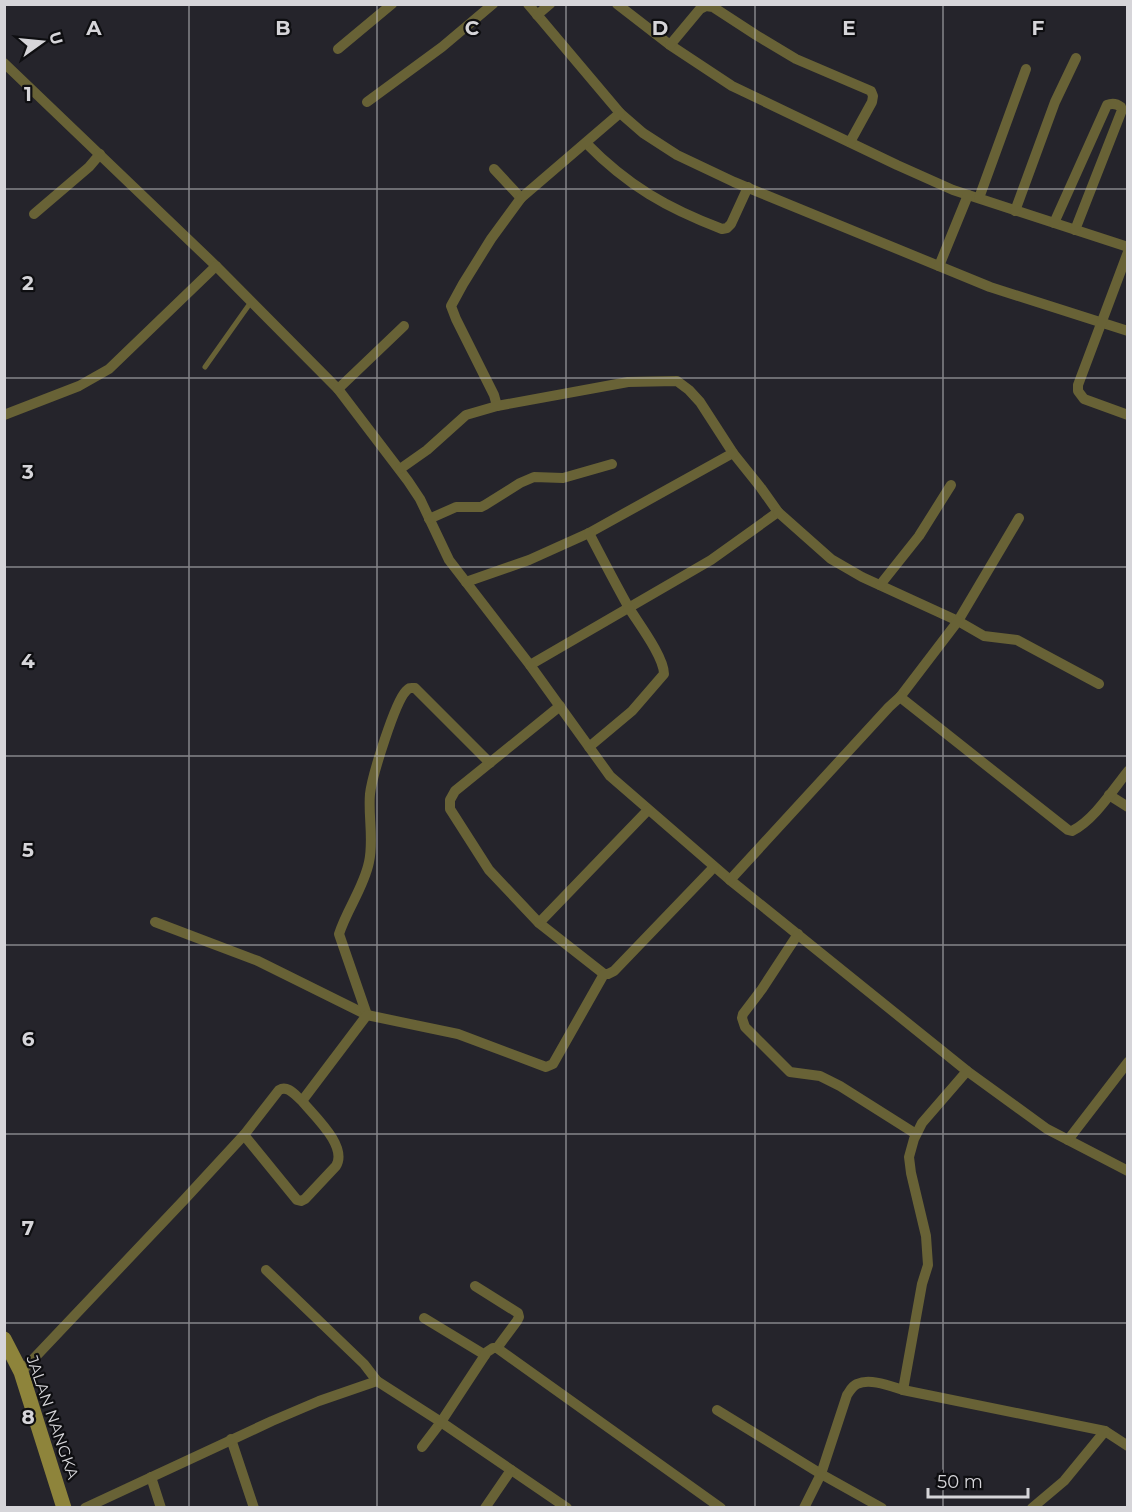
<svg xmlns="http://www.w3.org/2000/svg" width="1132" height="1512" font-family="Montserrat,sans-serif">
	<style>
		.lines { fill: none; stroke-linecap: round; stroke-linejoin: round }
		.lane { stroke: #686236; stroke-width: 5 }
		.street { stroke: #686236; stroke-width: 10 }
		.secondary { stroke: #8e843b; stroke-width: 15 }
		.grid { fill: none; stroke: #d6d5d9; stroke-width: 1.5; stroke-opacity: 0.55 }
		.labels { text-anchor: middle; stroke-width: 4.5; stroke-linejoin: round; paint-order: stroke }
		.street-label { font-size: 16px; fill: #d6d5d9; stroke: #0e0e11 }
		.grid-label { font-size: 20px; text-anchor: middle; font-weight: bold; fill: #d6d5d9; stroke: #0e0e11; stroke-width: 4.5; stroke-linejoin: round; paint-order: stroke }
	</style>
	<rect width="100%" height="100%" fill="#25242b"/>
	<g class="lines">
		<polyline class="lane" points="205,367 251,302"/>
		<g class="street">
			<polyline points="528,4 620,113 643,133 677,155 734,182 990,287 1128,331"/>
			<polyline points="617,4 670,45 732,86 897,165 953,190 1128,247"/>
			<polyline points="537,15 550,4"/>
			<polyline points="670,45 700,9 706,6 713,7 756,35 796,59 871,91 873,96 872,102 850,142"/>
			<polyline points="338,49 392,4"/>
			<polyline points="4,63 216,266 338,389 408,481 420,499 449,560 530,665 610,776 730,880 967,1071 1047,1129 1128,1171"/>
			<polyline points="367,102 442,47 493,4"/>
			<path d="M586,143c42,43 81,65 136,86l5,-1 4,-4 17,-37"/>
			<polyline points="494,169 521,198"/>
			<polyline points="979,198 1026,69"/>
			<polyline points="1015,211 1055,102 1076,58"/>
			<polyline points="34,214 89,167 100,154"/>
			<path d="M1054,223l53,-118c5,-2 9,-2 14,2l1,3 -47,120"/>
			<polyline points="1128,252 1078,385 1078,391 1084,399 1128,415"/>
			<polyline points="939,266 968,195"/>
			<polyline points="338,389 404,326"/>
			<polyline points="497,406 494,395 456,319 451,306 463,284 491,239 521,198 620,113"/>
			<polyline points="4,415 79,386 109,369 216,266"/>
			<polyline points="400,469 427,450 466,415 497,406 628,382 677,381 689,390 700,402 733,453 761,488 778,512 711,560 530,665"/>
			<polyline points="778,512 831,559 862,577 958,621 1019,518"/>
			<polyline points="429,519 456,507 481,507 485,505 520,483 534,477 563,478 612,464"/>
			<polyline points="466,582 529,560 589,533 733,453"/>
			<polyline points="880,585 919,536 951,485"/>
			<polyline points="900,697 958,621 984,636 1017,640 1099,684"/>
			<polyline points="560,706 455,791 450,800 450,809 489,870 539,923 604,974"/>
			<path d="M589,747l43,-36 32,-37c0,-17 -25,-50 -35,-66 -14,-25 -27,-50 -40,-75"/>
			<polyline points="1109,795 1128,807"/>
			<path d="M730,880l159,-173 11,-10 168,133 4,1c22,-11 40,-40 56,-60"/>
			<polyline points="155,922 258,961 367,1015"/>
			<polyline points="539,923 648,810"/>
			<polyline points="798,934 762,989 743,1014 742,1018 745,1027 790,1072 820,1076 840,1086 916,1134"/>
			<path d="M367,1015l-28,-81c8,-25 25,-47 30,-72 5,-22 -1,-46 1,-68 2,-18 25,-92 36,-103 4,-4 4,-3 9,-3l75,75"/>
			<path d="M302,1101c-7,-6 -14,-16 -23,-11l-35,45 53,65 4,1 4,-2 31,-33c12,-20 -22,-50 -34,-65l65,-86 91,19 88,33 7,-3 51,-90h4l6,-3 100,-104"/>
			<polyline points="1068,1140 1128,1062"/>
			<polyline points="266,1270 364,1364 377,1381"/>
			<polyline points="475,1286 518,1313 519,1317 517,1321 497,1348"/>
			<polyline points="424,1318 485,1355"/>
			<polyline points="21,1372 184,1200 244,1135"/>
			<polyline points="903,1390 1105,1431 1128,1446"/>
			<polyline points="717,1410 821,1474 882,1508"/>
			<polyline points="231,1439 254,1508"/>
			<polyline points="422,1447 441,1422 487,1352 493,1348 497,1348 721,1508"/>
			<polyline points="151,1477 161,1508"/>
			<polyline points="85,1508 272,1421 319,1401 377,1381 441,1422 567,1508"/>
			<polyline points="485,1508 511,1470"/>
			<path d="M804,1508l17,-34 26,-79c3,-4 5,-9 10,-11 13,-6 33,2 46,6l19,-106 6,-19 -2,-29 -15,-63 -2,-16 5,-18 8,-16 45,-52"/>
			<polyline points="1032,1508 1064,1481 1105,1431"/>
		</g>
		<polyline class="secondary" points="4,1339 21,1372 64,1508"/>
	</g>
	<path class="grid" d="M189,4v1504M377,4v1504M566,4v1504M755,4v1504M943,4v1504M4,189h1124M4,378h1124M4,567h1124M4,756h1124M4,945h1124M4,1134h1124M4,1323h1124"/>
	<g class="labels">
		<g class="street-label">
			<text transform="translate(53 1417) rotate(71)" y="6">JALAN NANGKA</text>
		</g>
	</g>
	<g class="grid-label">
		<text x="94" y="35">A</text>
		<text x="283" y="35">B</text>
		<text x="472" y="35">C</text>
		<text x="660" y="35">D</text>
		<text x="849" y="35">E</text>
		<text x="1038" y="35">F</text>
		<text x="28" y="101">1</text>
		<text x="28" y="290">2</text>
		<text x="28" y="479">3</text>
		<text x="28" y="668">4</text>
		<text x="28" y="857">5</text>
		<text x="28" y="1046">6</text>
		<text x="28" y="1235">7</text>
		<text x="28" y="1424">8</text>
	</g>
	<rect width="1132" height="1512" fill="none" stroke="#d6d5d9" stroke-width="12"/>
	<g transform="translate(42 42) rotate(75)" stroke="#0e0e11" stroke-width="4.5" paint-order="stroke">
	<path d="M0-4.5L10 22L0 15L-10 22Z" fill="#d6d5d9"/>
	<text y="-9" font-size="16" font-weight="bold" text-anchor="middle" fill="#d6d5d9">U</text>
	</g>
	<path d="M928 1488v9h100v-9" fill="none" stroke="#d6d5d9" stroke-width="3"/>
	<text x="937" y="1488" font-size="18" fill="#d6d5d9" stroke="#0e0e11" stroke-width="4.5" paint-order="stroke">50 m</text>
</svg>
